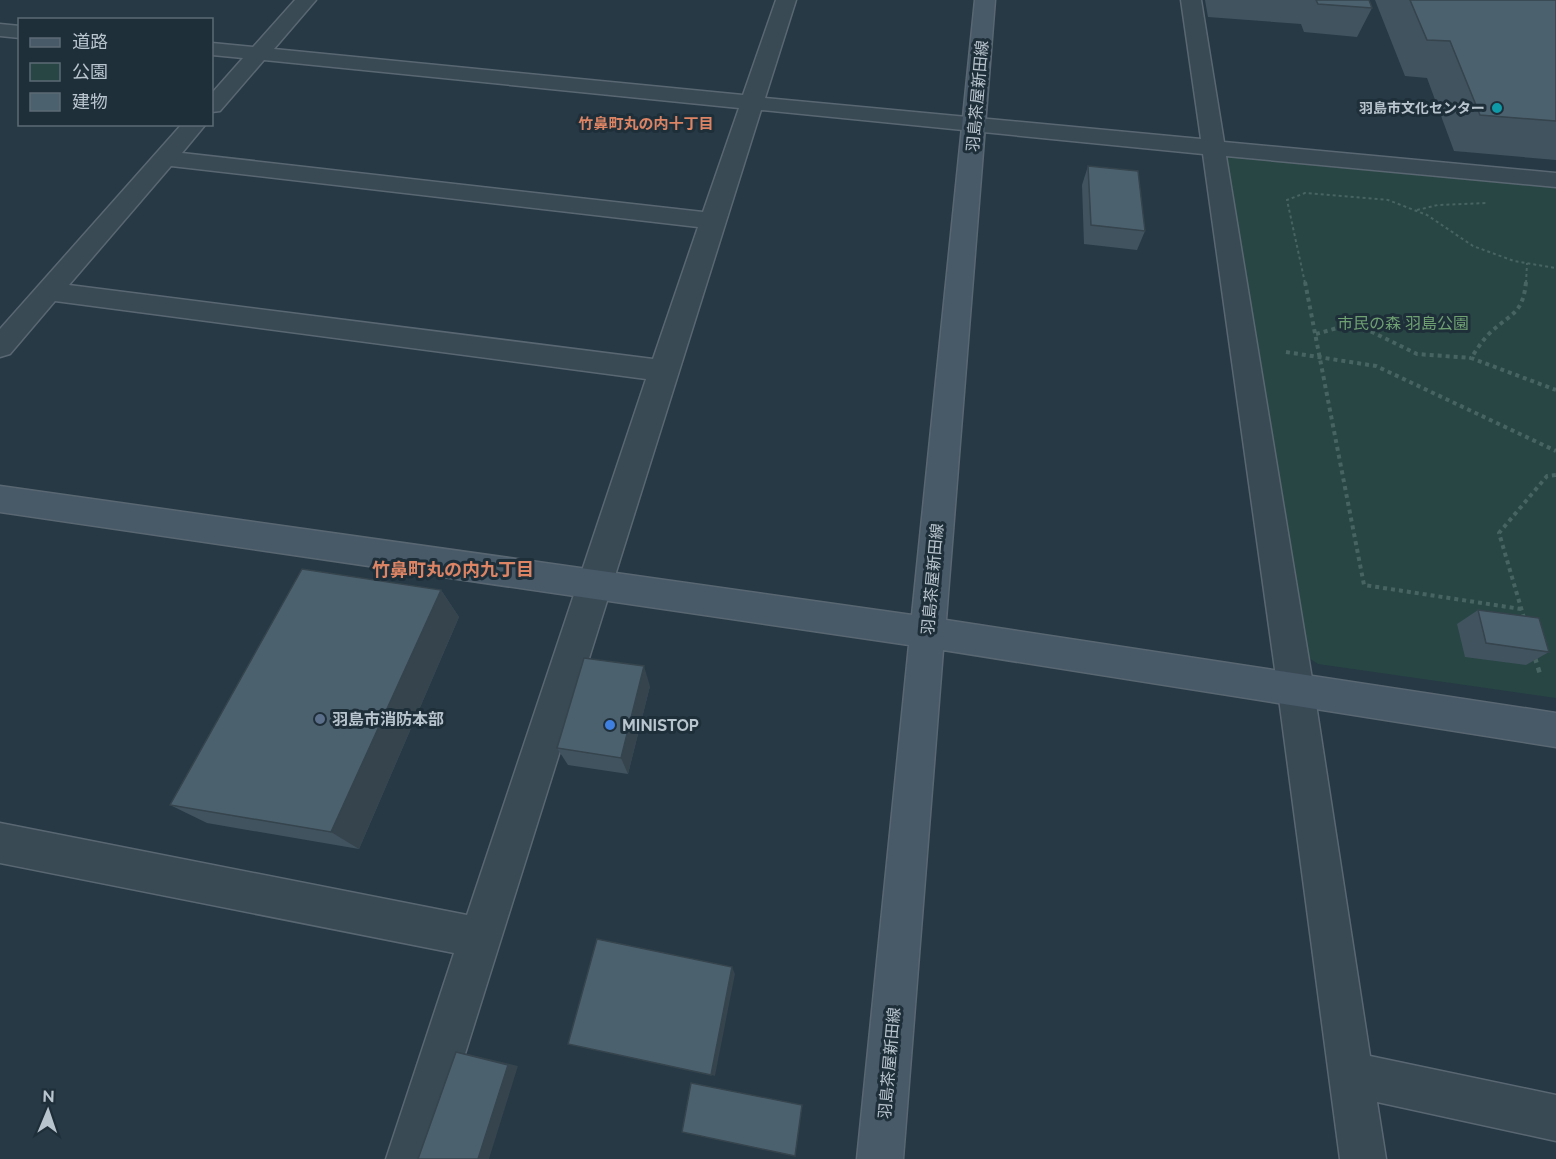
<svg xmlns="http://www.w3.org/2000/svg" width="1556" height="1159" font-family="Raleway,'Noto Sans JP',sans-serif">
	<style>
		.green { fill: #284644 }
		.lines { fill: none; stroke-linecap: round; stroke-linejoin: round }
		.street-casing { stroke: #596772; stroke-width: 3 }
		.secondary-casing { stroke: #596772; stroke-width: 3 }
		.path-far2 { stroke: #486462; stroke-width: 2; stroke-dasharray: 3 3; stroke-linecap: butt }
		.path-far1 { stroke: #486462; stroke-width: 4; stroke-dasharray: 4 4; stroke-linecap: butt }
		.path { stroke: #486462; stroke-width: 4.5; stroke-dasharray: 5 5; stroke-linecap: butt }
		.street { fill: #3a4a55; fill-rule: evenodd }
		.secondary { fill: #485968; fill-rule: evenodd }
		.wall { fill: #41535f }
		.shaded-wall { fill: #35444d }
		.building { fill: #4c616e; stroke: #35444d; stroke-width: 1.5 }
		.culture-dot { fill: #0f9aa8; stroke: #1f2f3a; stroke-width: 2 }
		.service-dot { fill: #5c6f8a; stroke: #1f2f3a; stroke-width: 2 }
		.shop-dot { fill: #3f7fe0; stroke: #1f2f3a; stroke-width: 2 }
		.labels { text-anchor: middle; stroke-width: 6; stroke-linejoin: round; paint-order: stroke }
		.far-poi-label { font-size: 14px; font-weight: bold; fill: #b8c4ce; stroke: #1f2f3a; text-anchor: end }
		.far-neighbourhood-label { font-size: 15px; font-weight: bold; fill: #dd8464; stroke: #1f2f3a }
		.street-label { font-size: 16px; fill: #b8c4ce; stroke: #1f2f3a }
		.park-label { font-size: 16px; fill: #6ea071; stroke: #1f2f3a }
		.poi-label { font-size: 16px; font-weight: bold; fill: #b8c4ce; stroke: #1f2f3a; text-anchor: start }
		.neighbourhood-label { font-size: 18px; font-weight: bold; fill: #dd8464; stroke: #1f2f3a }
	</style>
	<rect width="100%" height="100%" fill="#263945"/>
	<polygon class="green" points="1223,155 1556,183 1556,698 1318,664 1297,650"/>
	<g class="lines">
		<defs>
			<g id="street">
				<path d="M295,0h21l-42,49 469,46 33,-95h20l-31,98 436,41 -20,-139h20l23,142 332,31v14l-330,-31 88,535 56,365 186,39v46l-179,-39 9,57h-46l-62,-468 -75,-537 -442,-44 -329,1049h-46l68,-206 -454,-90v-40l467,92 179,-536 -591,-78 -45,53 -10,3v-28l182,-205h24l-24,29 521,59 36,-104 -475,-48 -44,51 -8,1v-19l31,-35 -31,-3v-12l41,4zM171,166l527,61 -45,132 -584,-74z"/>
				<polygon points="0,24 20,26 20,38 0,36"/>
			</g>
			<polygon id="secondary" points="975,0 995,0 946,620 1556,713 1556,747 943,650 903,1159 857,1159 909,645 0,512 0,486 912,615"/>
		</defs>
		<use href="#street" class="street-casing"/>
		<use href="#secondary" class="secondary-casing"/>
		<g class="path-far2">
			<polyline points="1417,210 1438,205 1487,203"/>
			<polyline points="1305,283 1287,200 1305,193 1388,200 1427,215 1473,246 1514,261 1556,268"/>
			<polyline points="1526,283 1527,263"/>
		</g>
		<g class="path-far1">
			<polyline points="1305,282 1364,585 1521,609"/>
			<path d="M1526,282c-3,31 -14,31 -34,49 -8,7 -15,18 -21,27l85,32"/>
			<polyline points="1316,334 1337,328 1370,331 1417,354 1471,358"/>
			<polyline points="1286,352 1376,366 1556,451"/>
			<polyline points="1524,618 1499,533 1547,476 1556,475"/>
		</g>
		<polyline class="path" points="1535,658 1540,674"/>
		<use href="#street" class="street"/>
		<use href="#secondary" class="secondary"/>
	</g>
	<g class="wall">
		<polygon points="1205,0 1369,0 1372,8 1357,37 1304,32 1301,24 1208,17"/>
		<polygon points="1375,0 1556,0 1556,160 1454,151 1427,78 1405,76"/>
		<polygon points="1088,166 1145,231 1137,250 1084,244 1082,185"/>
		<polygon points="441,590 459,617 359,849 207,823 170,805"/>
		<polygon points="1478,610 1549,652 1526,665 1465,657 1457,624"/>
		<polygon points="650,686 628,774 568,765 557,748"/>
	</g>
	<g class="shaded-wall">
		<polygon points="441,590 459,617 359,849 331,832"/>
		<polygon points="644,666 650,686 628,774 621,758"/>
		<polygon points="732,967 735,974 715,1076 711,1075"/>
		<polygon points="456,1052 468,1054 518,1066 489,1159 478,1159"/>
	</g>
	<g class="building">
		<polygon points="1316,0 1369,0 1372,8 1318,4"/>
		<polygon points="1410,0 1556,0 1556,121 1480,115 1450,41 1427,40"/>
		<polygon points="1088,166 1138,171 1145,231 1091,225"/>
		<polygon points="302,569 441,590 331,832 170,805"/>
		<polygon points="1478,610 1539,618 1549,652 1486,643"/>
		<polygon points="584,658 644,666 621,758 557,748"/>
		<polygon points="597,939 732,967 711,1075 568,1044"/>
		<polygon points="456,1052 508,1065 478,1159 418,1159"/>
		<polygon points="691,1083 802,1105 795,1156 682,1132"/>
	</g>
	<circle class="culture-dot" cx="1497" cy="108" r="6"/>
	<circle class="service-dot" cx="320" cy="719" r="6"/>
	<circle class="shop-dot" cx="610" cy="725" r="6"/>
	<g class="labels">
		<g class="far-poi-label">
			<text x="1485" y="113">羽島市文化センター</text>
		</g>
		<g class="far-neighbourhood-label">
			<text x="646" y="129">竹鼻町丸の内十丁目</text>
		</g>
		<g class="street-label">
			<text transform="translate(977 96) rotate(-85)" y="6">羽島茶屋新田線</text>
			<text transform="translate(932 579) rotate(-85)" y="6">羽島茶屋新田線</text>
			<text transform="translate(889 1063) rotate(-85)" y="6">羽島茶屋新田線</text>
		</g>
		<g class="park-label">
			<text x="1403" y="329">市民の森 羽島公園</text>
		</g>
		<g class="poi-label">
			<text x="332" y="725">羽島市消防本部</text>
			<text x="622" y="731">MINISTOP</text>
		</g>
		<g class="neighbourhood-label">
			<text x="453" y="576">竹鼻町丸の内九丁目</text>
		</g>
	</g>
	<rect x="18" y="18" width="195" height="108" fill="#1f2f3a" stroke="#5c6b75" stroke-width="1.5"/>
	<rect x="30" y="38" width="30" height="9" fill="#485968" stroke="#5c6b75" stroke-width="1.5"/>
	<text x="72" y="48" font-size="18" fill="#b8c4ce">道路</text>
	<rect x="30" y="63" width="30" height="18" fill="#284644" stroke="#5c6b75" stroke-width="1.5"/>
	<text x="72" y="78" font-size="18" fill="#b8c4ce">公園</text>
	<rect x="30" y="93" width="30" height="18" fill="#4c616e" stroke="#5c6b75" stroke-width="1.5"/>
	<text x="72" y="108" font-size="18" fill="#b8c4ce">建物</text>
	<g transform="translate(48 1111) rotate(2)" stroke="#1f2f3a" stroke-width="4.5" paint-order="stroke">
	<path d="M0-4.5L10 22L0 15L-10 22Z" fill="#b8c4ce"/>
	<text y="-9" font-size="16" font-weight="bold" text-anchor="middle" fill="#b8c4ce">N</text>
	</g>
</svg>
